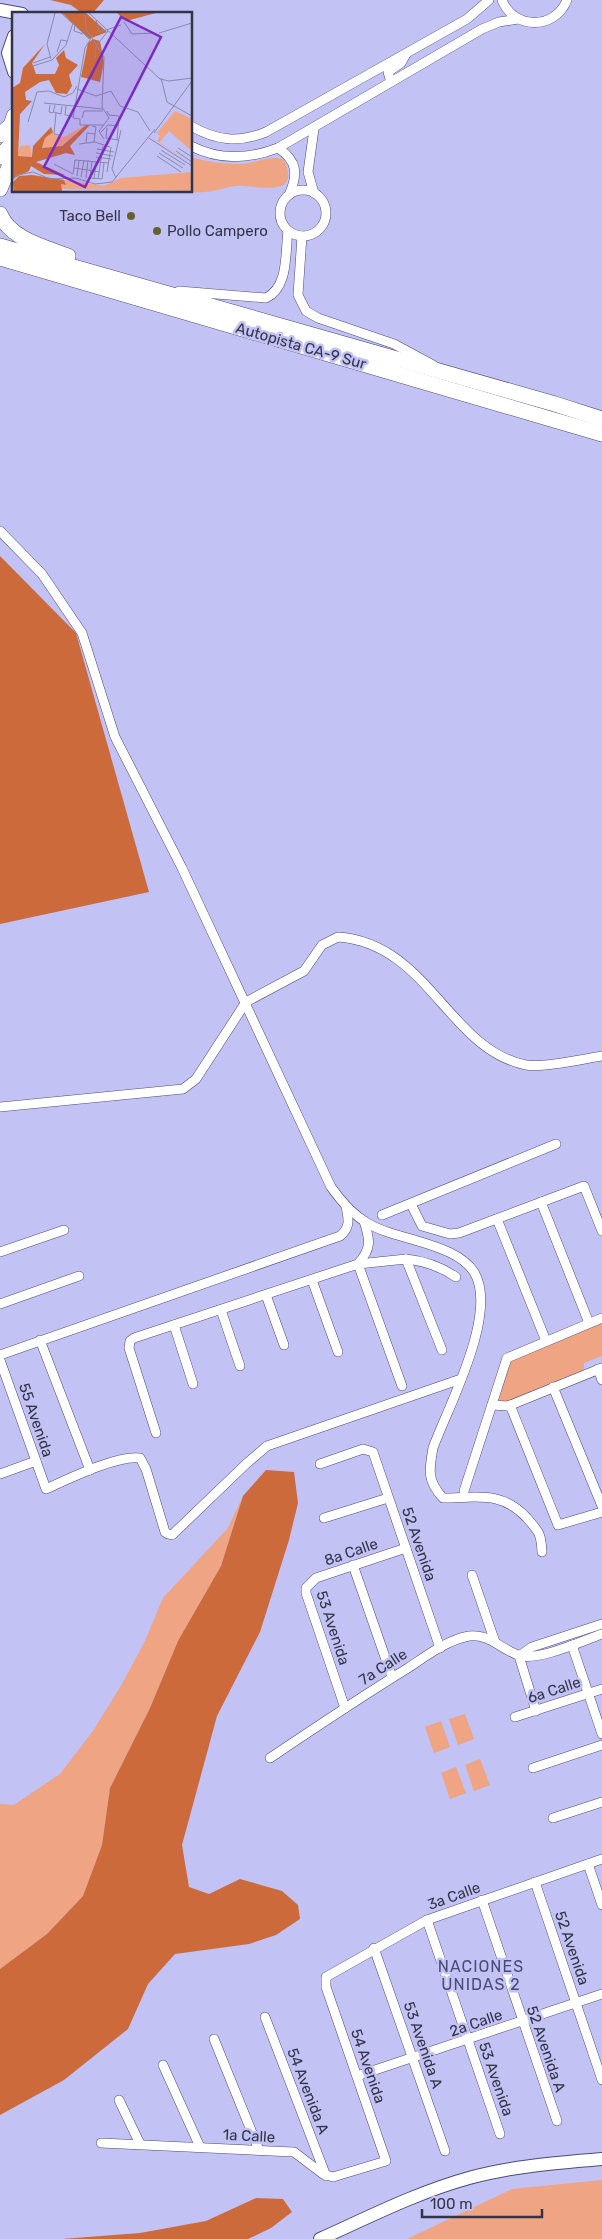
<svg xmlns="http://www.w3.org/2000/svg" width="602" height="2239" font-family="Rubik,sans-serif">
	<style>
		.green { fill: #efa483 }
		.forest { fill: #cc6a3b }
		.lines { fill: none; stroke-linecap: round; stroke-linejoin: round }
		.minor-casing { stroke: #4d4b77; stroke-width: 10 }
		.secondary-casing { stroke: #4d4b77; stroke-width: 14 }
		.trunk-casing { stroke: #4d4b77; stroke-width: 16 }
		.minor { stroke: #fff; stroke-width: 9 }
		.secondary { stroke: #fff; stroke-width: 12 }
		.trunk { stroke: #fff; stroke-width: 15 }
		.poi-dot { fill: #65602d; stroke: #c2c2f5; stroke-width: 2 }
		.labels { text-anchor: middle; stroke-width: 5; stroke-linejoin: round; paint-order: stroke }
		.poi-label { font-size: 15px; fill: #343448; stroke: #c2c2f5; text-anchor: end }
		.street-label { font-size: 15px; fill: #343448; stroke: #c2c2f5 }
		.neighbourhood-label { font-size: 16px; letter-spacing: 1px; fill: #4c4b77; stroke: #c2c2f5 }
		.inset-road { fill: none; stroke: #8989b0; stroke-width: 1 }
		.view { fill: #7b2cbf; fill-opacity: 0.15; stroke: #7b2cbf; stroke-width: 2.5 }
		.inset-edge { fill: none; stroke: #343448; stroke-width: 2.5 }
	</style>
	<rect width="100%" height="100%" fill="#c2c2f5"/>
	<g class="green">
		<path d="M191,157c17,5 33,7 51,7 13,-1 30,-10 42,-4 19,41 -31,24 -48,26 -7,0 -12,3 -19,4 -15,4 -31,2 -46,1h20z"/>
		<polygon points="602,1323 602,1356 584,1363 584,1370 505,1402 499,1400 511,1360"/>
		<polygon points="243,1496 221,1566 178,1641 150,1708 110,1788 102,1845 83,1896 47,1934 0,1969 0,1804 14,1805 60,1774 93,1731 122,1684 145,1641 163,1598 228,1528"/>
		<polygon points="465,1714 474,1739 458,1745 449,1719"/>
		<polygon points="441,1721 450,1747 434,1753 425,1727"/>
		<polygon points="480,1759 490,1785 474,1791 465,1765"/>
		<polygon points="456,1767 466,1793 450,1799 441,1773"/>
		<polygon points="602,2180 602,2239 407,2239 512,2189"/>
	</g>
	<g class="forest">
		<polygon points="50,0 104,0 92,14 83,14 71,5"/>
		<polygon points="0,556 76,633 149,892 0,924"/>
		<polygon points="266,1470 294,1472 298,1503 289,1540 260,1632 217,1716 182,1845 189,1887 209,1894 240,1879 282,1891 298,1905 300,1919 276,1935 249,1944 175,1954 148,1984 128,2029 64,2080 0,2115 0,1969 47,1934 83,1896 102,1845 110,1788 150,1708 178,1641 221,1566 243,1496"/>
		<polygon points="256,2198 283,2199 292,2212 271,2228 248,2239 62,2239 140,2233 206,2221"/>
	</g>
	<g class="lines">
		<defs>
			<g id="minor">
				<path d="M502,0c12,30 53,30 65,0"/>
				<polyline points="391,82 388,72 401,63 406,54"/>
				<path d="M191,126c26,15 48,17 75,6l201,-113 22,-19"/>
				<path d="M191,146c29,15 58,13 87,2l204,-119 17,-7 19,-3"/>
				<path d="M278,148c20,13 20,27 11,47"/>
				<circle cx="303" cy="213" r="23"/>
				<polyline points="314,193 308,172 314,129"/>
				<polyline points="302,236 298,295 306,311 318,318 394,344 433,365"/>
				<path d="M179,291l87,7c23,-11 19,-45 22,-67"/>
				<path d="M0,531l42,43 40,59 33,104 67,131 149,319c27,38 44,42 87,54 19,6 44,13 56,31 25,41 -26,135 -41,176 -4,22 -6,33 10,50 34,0 58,-8 84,20 12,14 14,15 15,34"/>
				<path d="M0,1107l183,-18 13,-10 50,-77 58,-31 18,-26 16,-8c90,6 111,113 188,128 16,3 57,-6 76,-9"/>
				<polyline points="541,1202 589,1323"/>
				<polyline points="411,1204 422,1226 450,1234 459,1233 584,1186 602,1231"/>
				<polyline points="382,1215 556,1144"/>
				<polyline points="497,1219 546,1341"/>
				<polyline points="0,1252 64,1230"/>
				<path d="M406,1259c19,2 34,7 50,18"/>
				<polyline points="312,1280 338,1352"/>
				<polyline points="266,1295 284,1345"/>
				<polyline points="0,1304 79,1276"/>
				<polyline points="221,1310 240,1366"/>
				<polyline points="174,1325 193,1384"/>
				<polyline points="40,1340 90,1470"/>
				<path d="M0,1355l340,-119c10,-8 9,-16 6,-29"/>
				<path d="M0,1360l46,129c22,-10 71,-34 94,-31l6,11 19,63 3,2 4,1 74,-71 21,-18 194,-67"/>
				<polyline points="598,1369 602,1380"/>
				<polyline points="402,1386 358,1264 406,1259 442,1350"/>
				<polyline points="553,1387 602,1506"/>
				<polyline points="492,1405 508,1406 602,1368"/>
				<polyline points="510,1405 558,1525 602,1512"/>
				<path d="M156,1433l-27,-85 1,-7 4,-3 224,-74c14,-16 12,-24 6,-43"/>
				<polyline points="320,1464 363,1449 373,1452 440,1648"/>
				<polyline points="0,1474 36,1461"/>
				<polyline points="464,1491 507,1358 602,1318"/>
				<polyline points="324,1518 388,1498"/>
				<polyline points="353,1565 392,1677"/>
				<polyline points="472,1575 495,1642"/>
				<polyline points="572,1645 602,1734"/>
				<polyline points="519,1656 532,1647 602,1624"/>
				<polyline points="519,1656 536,1711"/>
				<polyline points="345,1708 306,1593 306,1588 316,1578 406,1548"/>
				<polyline points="515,1717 602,1689"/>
				<path d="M270,1758c46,-31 91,-61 138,-90 18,-12 39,-28 61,-32 19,-3 32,13 49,19 19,7 64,-14 84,-21"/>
				<polyline points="533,1768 602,1745"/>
				<polyline points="553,1818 602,1802"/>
				<polyline points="588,1864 602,1905"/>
				<polyline points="535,1882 602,2080"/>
				<polyline points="482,1900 557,2121"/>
				<polyline points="427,1920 500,2134"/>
				<polyline points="374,1948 445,2151"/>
				<polyline points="265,2017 326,2176"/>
				<polyline points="214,2039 259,2150"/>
				<polyline points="163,2065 200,2147"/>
				<polyline points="357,2076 602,1994"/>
				<polyline points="119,2100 140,2144"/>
				<polyline points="101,2143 294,2152 323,2174 333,2177 386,2161 326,1987 326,1977 427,1920 602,1859"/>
			</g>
			<g id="secondary">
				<polyline points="0,10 22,14"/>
				<polyline points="14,36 8,53 14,72"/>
				<path d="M320,2239c49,-22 98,-47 149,-61 43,-12 89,-15 133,-19"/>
			</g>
			<g id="trunk">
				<polyline points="0,135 11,125 14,116"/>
				<polyline points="0,157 14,141"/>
				<polyline points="0,189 14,154"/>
				<path d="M0,214c10,25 45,33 68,42"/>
				<polyline points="0,246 555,404 602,419"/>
				<polyline points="0,258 602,434"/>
			</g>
		</defs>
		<use href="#minor" class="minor-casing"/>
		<use href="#secondary" class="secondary-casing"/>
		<use href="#trunk" class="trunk-casing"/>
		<use href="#minor" class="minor"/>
		<use href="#secondary" class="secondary"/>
		<use href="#trunk" class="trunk"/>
	</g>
	<g class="poi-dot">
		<circle cx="131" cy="216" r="5"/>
		<circle cx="157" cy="231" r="5"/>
	</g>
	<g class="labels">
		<g class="poi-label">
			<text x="121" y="221">Taco Bell</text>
			<text x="167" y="236" text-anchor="start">Pollo Campero</text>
		</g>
		<g class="street-label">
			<text transform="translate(301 346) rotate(16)" y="5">Autopista CA-9 Sur</text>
			<text transform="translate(36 1420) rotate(71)" y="5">55 Avenida</text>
			<text transform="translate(419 1544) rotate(71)" y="5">52 Avenida</text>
			<text transform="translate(351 1552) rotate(-19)" y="5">8a Calle</text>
			<text transform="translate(333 1628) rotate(72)" y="5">53 Avenida</text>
			<text transform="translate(383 1667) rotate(-33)" y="5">7a Calle</text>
			<text transform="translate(554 1690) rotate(-18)" y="5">6a Calle</text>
			<text transform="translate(454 1896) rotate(-20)" y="5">3a Calle</text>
			<text transform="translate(572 1948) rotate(71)" y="5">52 Avenida</text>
			<text transform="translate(476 2023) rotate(-19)" y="5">2a Calle</text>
			<text transform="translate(423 2045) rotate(71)" y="5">53 Avenida A</text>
			<text transform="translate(546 2049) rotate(71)" y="5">52 Avenida A</text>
			<text transform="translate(368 2066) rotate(71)" y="5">54 Avenida</text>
			<text transform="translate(496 2079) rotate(71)" y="5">53 Avenida</text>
			<text transform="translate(308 2091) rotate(69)" y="5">54 Avenida A</text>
			<text transform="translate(249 2136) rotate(3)" y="5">1a Calle</text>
		</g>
		<g class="neighbourhood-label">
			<text x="481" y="1972">NACIONES<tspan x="481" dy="18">UNIDAS 2</tspan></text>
		</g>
	</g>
	<g transform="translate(12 12)">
		<rect width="180" height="180" fill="#c2c2f5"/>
		<path d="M163,99l17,8v32l-23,-20 -10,12 33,21 -35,-23 3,-5 -3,-3zM74,113l-24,21 -20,2 3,-10 8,-6 1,3 10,2zM18,133l2,12 -15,-1 3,-10zM180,160v19l-132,-2 1,-6 4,2 -1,-5 40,6 17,-8z" fill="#efa483"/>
		<path d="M50,1h24l21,19 -18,7zM105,1h39l-30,8zM81,27l7,2 4,21 -4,20 -19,-5 7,-34zM33,32l-13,19 4,11h19l4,-9 -3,-7 8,-8 2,8 12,7 -9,10 3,11 -5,8 -11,-1 -7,-13 -9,2 -15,10 1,8 6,1 -12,13 -2,42 14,1 1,-11 18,-19 2,5 -8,6 -3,10 20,-2 24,-21h4l-20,21 5,9 -9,-2 -30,9 29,13 -21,-1 -13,-8 -2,5 -17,8v-91l8,-5 3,-15zM20,163l32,5 2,5 -5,-1 1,7h-48l-1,-9 6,-6z" fill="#cc6a3b"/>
		<path class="inset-road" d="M49,1l29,26M73,1l1,16 18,28 -2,50 7,11 -10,13 5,8M77,1l71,66 9,2 23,-3M84,8l4,12 21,-7M112,10l8,12 23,-1M63,13l-1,6 9,3M147,21l33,-10M79,26l-6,10 -12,70 7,1v6h24M45,40l4,-12 6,1M83,46l1,-12 12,-15M39,47l-4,-15 8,-31M21,51l17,-6M21,54l19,-6 14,-15 7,-22M149,66l6,24 25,14M65,77l19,7 15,-5 9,15 18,6 12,19M32,91l59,6M38,93l-1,7 4,1 2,-8M54,94l-1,9 8,1M95,99l2,4 10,1 -2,24M42,100l7,2 1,-8M44,101l-2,21 5,1M70,106l2,-7h19M16,110l9,-30 12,-1 15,6 9,-4 4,-7M80,114l4,1 -2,15M95,116l-1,10 12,2M89,120l7,-7 10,1M142,121l38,-52M137,126l43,28M74,131l1,-10 8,1M67,132l16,-2 15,5M166,136l14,9M85,137l17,3M149,138l24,15M164,139l16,11M84,141l17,3M147,141l24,15M145,144l24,16M84,145l15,2M80,149l-2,17 12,1 2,-16M42,152l19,10 2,-14 34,3M62,156l26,4M95,160l4,-25M65,164l2,-16M69,165l3,-17M74,166l2,-18M104,166l-4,-9 9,-39M82,167l2,-18M86,167l5,-33M0,169l5,-6 16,-3 17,7 26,-1 19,6 17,-2 43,-53"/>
		<path class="view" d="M109,5l40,20 -76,150 -41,-20z"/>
		<rect width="180" height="180" class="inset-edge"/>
	</g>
	<path d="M422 2209v8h120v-8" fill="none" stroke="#343448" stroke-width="2.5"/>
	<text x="430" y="2209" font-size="15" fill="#343448" stroke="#c2c2f5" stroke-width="4" paint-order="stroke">100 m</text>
</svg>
